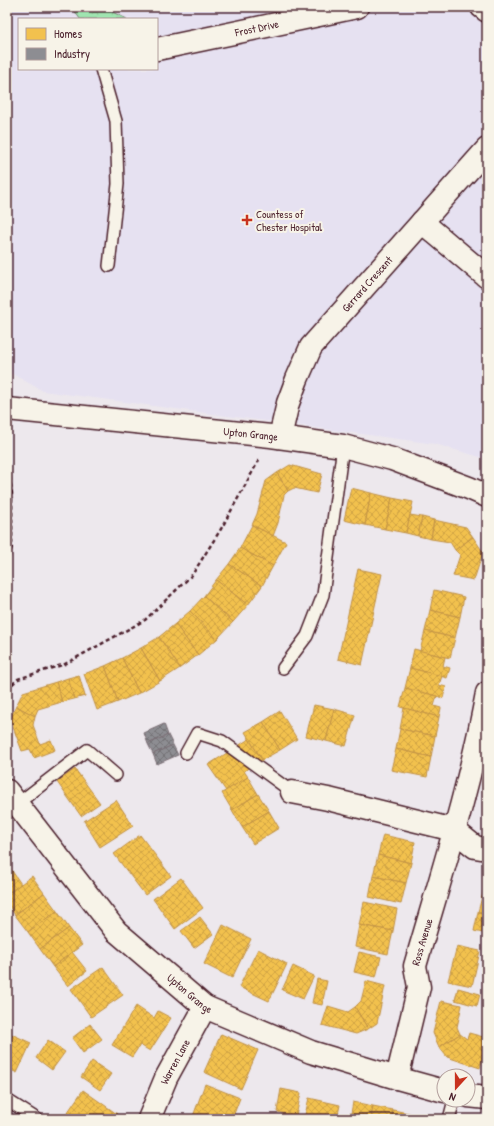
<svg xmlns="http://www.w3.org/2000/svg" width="494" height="1126" font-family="'Patrick Hand',sans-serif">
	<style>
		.built { fill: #e6e1f1; fill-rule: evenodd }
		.forest { fill: url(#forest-crowns); stroke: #74826e }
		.homes { fill: url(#homes-cross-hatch); stroke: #c09044 }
		.industry { fill: url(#industry-cross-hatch); stroke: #796c73 }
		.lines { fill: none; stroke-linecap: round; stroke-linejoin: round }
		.lane-casing { stroke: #4a1f2b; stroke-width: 14 }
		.street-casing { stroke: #4a1f2b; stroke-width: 25 }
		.path { stroke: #4a1f2b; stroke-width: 2.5; stroke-dasharray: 4 3; stroke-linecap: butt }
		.lane { stroke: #f7f3e8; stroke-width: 11 }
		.street { stroke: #f7f3e8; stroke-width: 22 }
		.poi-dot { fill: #c8321e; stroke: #f7f3e8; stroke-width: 1.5 }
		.labels { text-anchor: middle; stroke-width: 4; stroke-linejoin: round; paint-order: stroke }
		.street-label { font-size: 11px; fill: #4a1f2b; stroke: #f7f3e8 }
		.poi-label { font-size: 11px; fill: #4a1f2b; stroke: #f7f3e8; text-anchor: start }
	</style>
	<defs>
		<pattern id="forest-crowns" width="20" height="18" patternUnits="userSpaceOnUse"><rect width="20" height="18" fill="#9fe4b0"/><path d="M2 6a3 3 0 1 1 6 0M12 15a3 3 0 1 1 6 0" fill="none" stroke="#8ac398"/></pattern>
		<pattern id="homes-cross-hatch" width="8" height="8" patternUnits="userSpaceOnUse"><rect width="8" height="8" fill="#f2c14e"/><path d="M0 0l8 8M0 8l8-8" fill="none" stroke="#d1a544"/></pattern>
		<pattern id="industry-cross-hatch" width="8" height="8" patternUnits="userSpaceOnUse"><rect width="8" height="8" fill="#8d8d92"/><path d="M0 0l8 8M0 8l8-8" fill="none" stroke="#757377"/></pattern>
	</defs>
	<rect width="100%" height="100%" fill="#ede8ed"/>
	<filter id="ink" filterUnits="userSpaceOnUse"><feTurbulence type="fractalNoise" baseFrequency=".025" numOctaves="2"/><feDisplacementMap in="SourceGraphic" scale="8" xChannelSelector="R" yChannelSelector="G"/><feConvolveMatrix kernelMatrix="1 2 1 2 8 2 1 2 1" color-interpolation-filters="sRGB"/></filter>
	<g filter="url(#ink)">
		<path class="built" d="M7,7h480v452l-52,-15 -392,-53 -36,-20zM19,19h138v50h-138z"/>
		<polygon class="forest" points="72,7 102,7 127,19 80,19"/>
		<g class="homes">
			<polygon points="290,465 322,474 317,493 294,488 288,491 277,473"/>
			<polygon points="277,473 288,491 284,495 278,523 273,536 252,525 257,514 266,481"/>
			<polygon points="351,488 371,493 365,525 344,520"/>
			<polygon points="371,493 392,498 385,529 365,525"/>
			<polygon points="392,498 413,502 406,533 385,529"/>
			<polygon points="410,515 422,517 418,536 406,533"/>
			<polygon points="422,517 434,520 431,539 418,536"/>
			<polygon points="434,520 466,527 473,537 455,550 450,542 431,539"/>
			<polygon points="252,525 286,542 273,566 240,548"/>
			<polygon points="473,537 483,552 474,580 453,576 460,555 455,550"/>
			<polygon points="240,548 273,566 262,586 229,564"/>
			<polygon points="229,564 262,586 248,605 216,580"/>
			<polygon points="358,569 382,574 362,665 338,659"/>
			<polygon points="216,580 248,605 233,622 204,596"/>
			<polygon points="434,590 464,597 460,617 430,610"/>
			<polygon points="204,596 233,622 217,639 190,611"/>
			<polygon points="430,610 460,617 455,638 425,631"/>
			<polygon points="190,611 217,639 198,655 175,624"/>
			<polygon points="175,624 198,655 180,668 159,637"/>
			<polygon points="425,631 455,638 450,658 420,651"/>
			<polygon points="159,637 180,668 160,681 141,648"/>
			<polygon points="141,648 160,681 139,693 122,658"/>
			<polygon points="414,649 445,657 443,666 450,668 447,678 410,668"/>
			<polygon points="122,658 139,693 118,702 105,666"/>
			<polygon points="105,666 118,702 97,710 84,674"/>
			<polygon points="410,668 442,676 439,685 446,687 443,698 405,688"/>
			<polygon points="79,675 85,696 74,699 68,678"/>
			<polygon points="68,678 74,699 62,702 56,682"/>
			<polygon points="56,682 62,702 38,709 35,716 16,706 23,692"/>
			<polygon points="405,688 437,696 434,706 441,708 439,717 400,707"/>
			<polygon points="314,705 334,709 326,741 306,736"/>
			<polygon points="16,706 35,716 33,725 40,744 51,740 55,750 34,758 30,749 22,751 10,719"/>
			<polygon points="404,708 439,717 435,736 400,729"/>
			<polygon points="334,709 355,715 346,746 326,741"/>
			<polygon points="280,711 297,739 280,750 263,722"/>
			<polygon points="263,722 280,750 262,760 245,732"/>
			<polygon points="400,729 435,736 431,757 396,749"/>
			<polygon points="249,739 262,760 244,771 248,777 226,791 208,765"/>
			<polygon points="396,749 431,757 427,777 391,770"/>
			<polygon points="75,769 100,803 81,816 57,782"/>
			<polygon points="248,777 258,794 232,810 222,793"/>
			<polygon points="258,794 269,811 242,827 232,810"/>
			<polygon points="116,800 133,826 100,847 84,821"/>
			<polygon points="269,811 279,828 253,844 242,827"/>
			<polygon points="140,835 171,876 145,895 114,854"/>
			<polygon points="383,835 415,842 411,863 378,855"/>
			<polygon points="378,855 411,863 406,883 373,876"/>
			<polygon points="8,865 21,884 7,894 7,866"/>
			<polygon points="487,874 487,894 483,893"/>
			<polygon points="32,876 44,893 15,915 7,903 7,894"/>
			<polygon points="373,876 406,883 401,904 369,897"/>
			<polygon points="181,878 203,908 175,929 153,899"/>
			<polygon points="44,893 57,911 28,932 15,915"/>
			<polygon points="483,893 487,894 487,914 478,912"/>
			<polygon points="364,902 397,909 393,931 359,925"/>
			<polygon points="57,911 69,928 40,949 28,932"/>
			<polygon points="478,912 487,914 487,934 474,931"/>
			<polygon points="200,917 213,934 194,948 181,931"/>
			<polygon points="223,925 251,939 232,978 204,964"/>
			<polygon points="359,925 393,931 388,954 355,947"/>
			<polygon points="69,928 82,945 53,967 40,949"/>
			<polygon points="457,946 480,951 472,986 448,981"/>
			<polygon points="258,949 287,964 269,1001 239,987"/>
			<polygon points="72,952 87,971 68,986 53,967"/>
			<polygon points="359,952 381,957 376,977 354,972"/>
			<polygon points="293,966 314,976 303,999 282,990"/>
			<polygon points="103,967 123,995 91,1017 71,989"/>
			<polygon points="317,979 327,981 322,1005 312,1003"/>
			<polygon points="366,981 385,986 377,1023 368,1029 355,1007 361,1001"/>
			<polygon points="458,988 480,994 477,1006 455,1000"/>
			<polygon points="441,1001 462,1005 457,1027 460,1034 439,1047 433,1033"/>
			<polygon points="136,1006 154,1018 158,1011 171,1018 150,1051 140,1045 132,1057 112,1045"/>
			<polygon points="328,1006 348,1012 355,1007 368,1029 356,1034 322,1025"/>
			<polygon points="90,1024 102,1039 83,1053 72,1038"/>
			<polygon points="7,1032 31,1043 17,1073 7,1068"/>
			<polygon points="469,1033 487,1038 480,1068 447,1057 439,1047 460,1034 467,1039"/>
			<polygon points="221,1034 258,1050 241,1089 204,1072"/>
			<polygon points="48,1040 65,1052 52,1070 36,1058"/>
			<polygon points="92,1061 111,1074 100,1090 81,1077"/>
			<polygon points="205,1084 240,1098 232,1119 192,1119"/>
			<polygon points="281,1089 301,1093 296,1116 277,1112"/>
			<polygon points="83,1090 117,1114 113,1119 63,1119"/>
			<polygon points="309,1098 340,1105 337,1119 304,1119"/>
			<polygon points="353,1102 373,1106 371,1119 350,1119"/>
			<polygon points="373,1106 393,1110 392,1119 371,1119"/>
			<polygon points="393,1110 413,1114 412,1119 392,1119"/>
			<polygon points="413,1114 433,1118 433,1119 412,1119"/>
		</g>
		<g class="industry">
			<polygon points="164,724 168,735 148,744 144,733"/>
			<polygon points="168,735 173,745 153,754 148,744"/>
			<polygon points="173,745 178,755 157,764 153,754"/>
		</g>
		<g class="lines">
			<defs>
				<g id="lane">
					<polyline points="101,69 116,121 118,184 109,266"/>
					<polyline points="283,668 307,636 323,595 343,446"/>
					<polyline points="186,753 197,733 222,741 292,792"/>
					<polyline points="17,804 87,750 116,775"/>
					<polyline points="7,1100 37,1119"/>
					<polyline points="449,1119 454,1100"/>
				</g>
				<g id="street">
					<polyline points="482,7 487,11"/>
					<path id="s1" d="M157,49l200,-42"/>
					<polyline points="422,222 487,277"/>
					<path id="s2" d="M7,409l264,27 72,10 49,13 77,29 18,8"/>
					<path id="s3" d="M280,437l8,-34 9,-24 14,-32 176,-198"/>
					<path id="s4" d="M7,791l109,140 89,76 106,45 86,26 47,13"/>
					<polyline points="292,792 328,799 454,830 475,847 487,849"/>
					<path id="s5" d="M397,1078l22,-91 -4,-21c26,-90 55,-180 72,-273"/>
					<polyline points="468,1096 487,1098"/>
					<path id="s6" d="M149,1119l17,-41 39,-71"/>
				</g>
			</defs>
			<use href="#lane" class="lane-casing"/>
			<use href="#street" class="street-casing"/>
			<g class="path">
				<polyline points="7,456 12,494 12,546 7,565"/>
				<polyline points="7,689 18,679 65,664 145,620 192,575 221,529 259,460"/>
			</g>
			<use href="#lane" class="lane"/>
			<use href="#street" class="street"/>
		</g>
	</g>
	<path class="poi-dot" d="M245 214h4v4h4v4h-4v4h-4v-4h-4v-4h4z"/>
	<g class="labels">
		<g class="street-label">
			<text dy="4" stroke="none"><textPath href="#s1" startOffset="102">Frost Drive</textPath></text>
			<text dy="4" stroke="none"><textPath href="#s3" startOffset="180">Gerrard Crescent</textPath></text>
			<text dy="4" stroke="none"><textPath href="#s2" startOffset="245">Upton Grange</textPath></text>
			<text dy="4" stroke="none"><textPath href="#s5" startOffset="140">Ross Avenue</textPath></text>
			<text dy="4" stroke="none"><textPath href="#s4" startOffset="274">Upton Grange</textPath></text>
			<text dy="4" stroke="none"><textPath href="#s6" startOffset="63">Warren Lane</textPath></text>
		</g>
		<g class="poi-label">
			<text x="256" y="218">Countess of<tspan x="256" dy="13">Chester Hospital</tspan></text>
		</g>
	</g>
	<rect width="494" height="1126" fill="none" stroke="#f7f3e8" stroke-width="24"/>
	<rect x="12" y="12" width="470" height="1102" fill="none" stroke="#4a1f2b" stroke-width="1.5" filter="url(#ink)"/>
	<rect x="18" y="18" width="140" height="52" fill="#f7f3e8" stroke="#b29e9c"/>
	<rect x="26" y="28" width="20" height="12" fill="#f2c14e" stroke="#b29e9c"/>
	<text x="54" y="38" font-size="12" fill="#4a1f2b">Homes</text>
	<rect x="26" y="48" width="20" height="12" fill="#8d8d92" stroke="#b29e9c"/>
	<text x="54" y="58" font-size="12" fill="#4a1f2b">Industry</text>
	<g transform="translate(456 1088) rotate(201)"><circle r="19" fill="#f7f3e8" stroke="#b29e9c"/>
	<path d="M0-3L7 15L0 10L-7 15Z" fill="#c8321e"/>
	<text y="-6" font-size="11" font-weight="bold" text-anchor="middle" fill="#4a1f2b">N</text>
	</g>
</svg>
